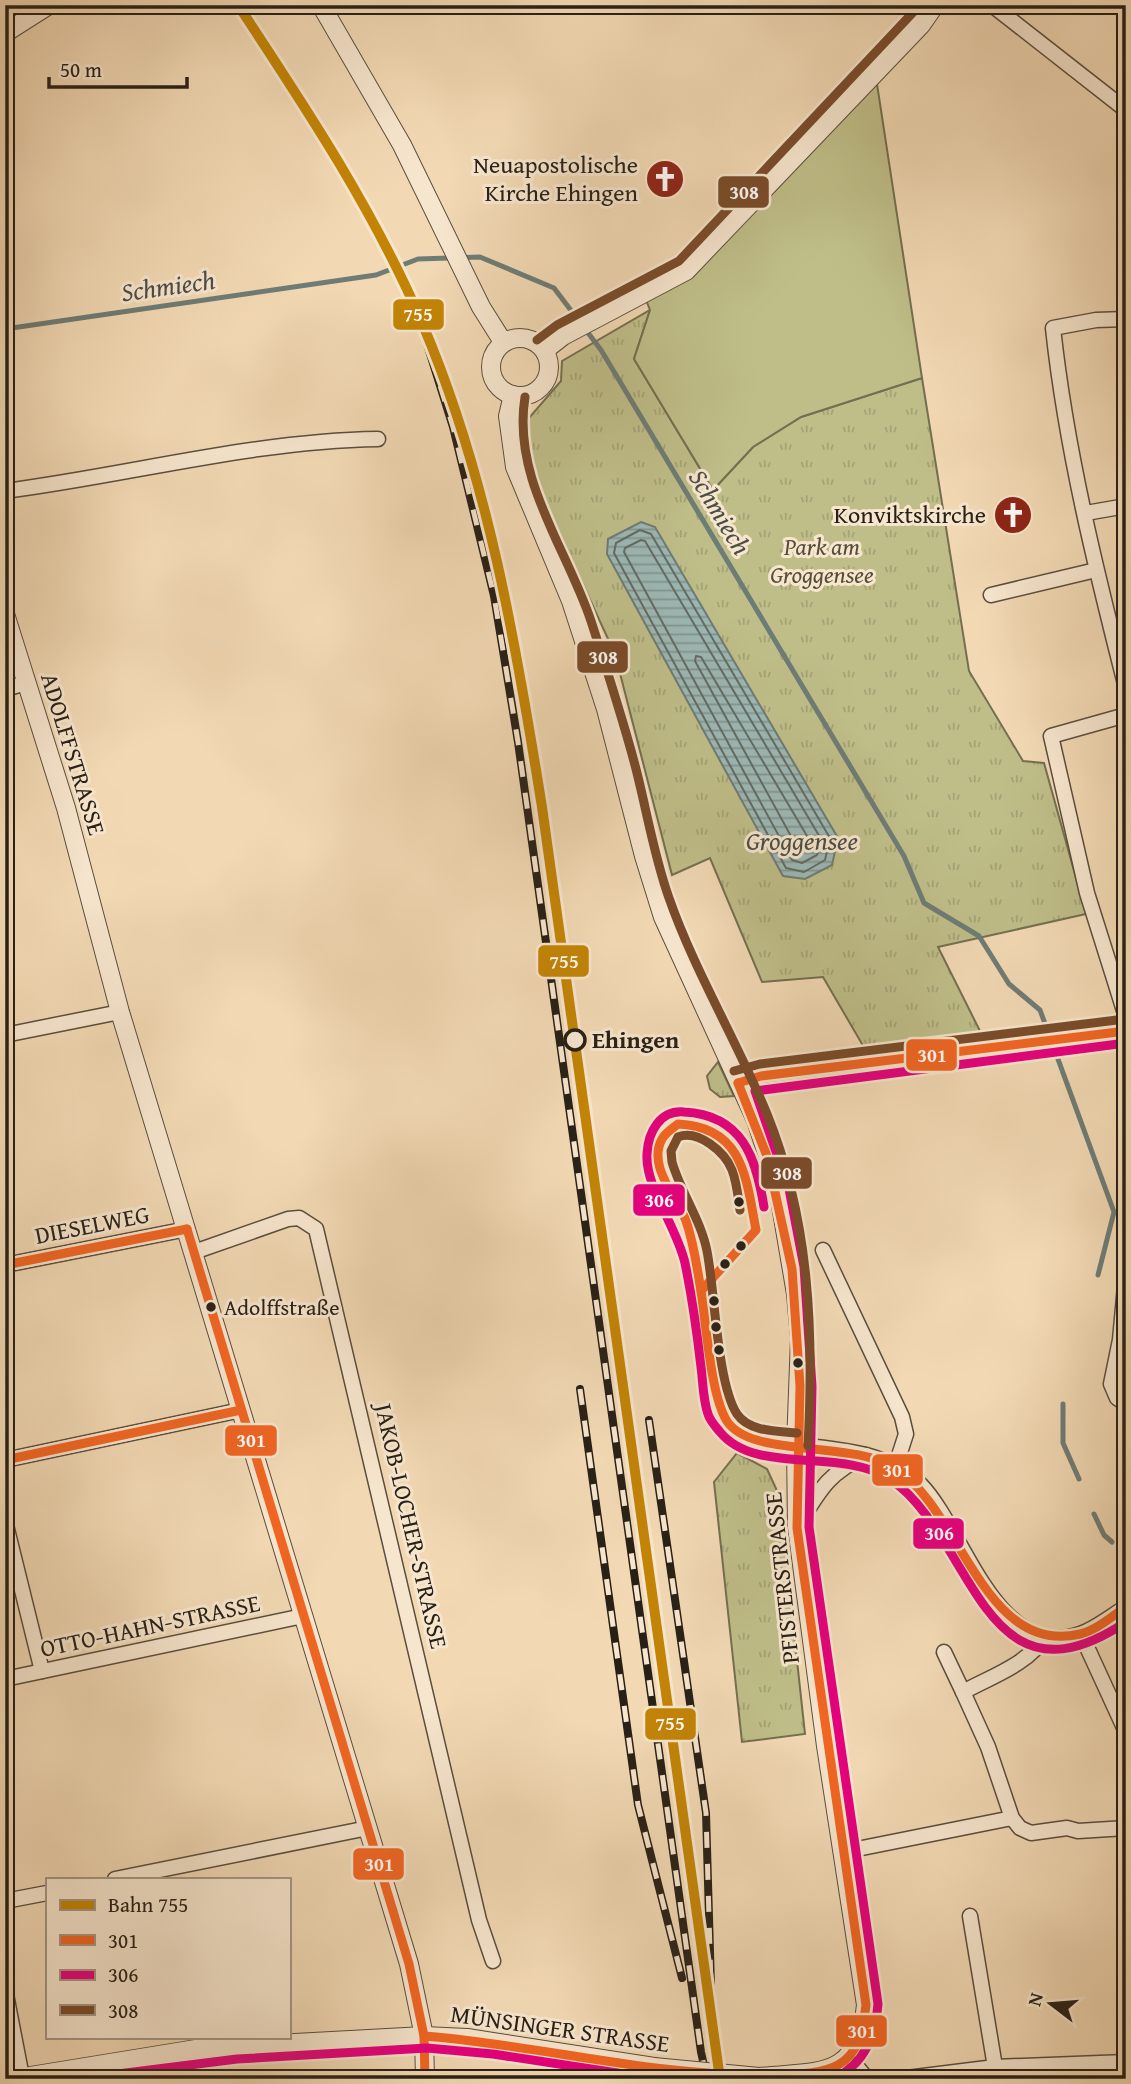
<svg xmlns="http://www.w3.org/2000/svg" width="1131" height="2084" font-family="'Gentium Book Plus',serif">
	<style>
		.grass { fill: url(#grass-tufts); stroke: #746f50; stroke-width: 2 }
		.pitch { fill: #bfbe89; stroke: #746f50; stroke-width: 2 }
		.water { fill: url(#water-rules); stroke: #6e7c76; stroke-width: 2 }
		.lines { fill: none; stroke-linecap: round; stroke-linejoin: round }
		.shore { stroke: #626c66; stroke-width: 2 }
		.stream { stroke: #6e7c76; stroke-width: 5 }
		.minor-casing { stroke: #5a4e3e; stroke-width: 17 }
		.tertiary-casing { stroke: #5a4e3e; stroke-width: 20 }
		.minor { stroke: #f7e6ce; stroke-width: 14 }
		.tertiary { stroke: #f7e6ce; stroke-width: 18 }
		.rail-casing { stroke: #282017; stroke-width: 8 }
		.rail { stroke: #f7e6ce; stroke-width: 5; stroke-dasharray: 16; stroke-linecap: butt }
		.tertiary-bridge-casing { stroke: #5a4e3e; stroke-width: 20; stroke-linecap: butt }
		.tertiary-bridge { stroke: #f7e6ce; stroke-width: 18 }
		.bus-1-casing { stroke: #f7e6ce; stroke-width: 14 }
		.bus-2-casing { stroke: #f7e6ce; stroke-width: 14 }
		.bus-3-casing { stroke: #f7e6ce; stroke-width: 14 }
		.bus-1 { stroke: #f26522; stroke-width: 9 }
		.bus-2 { stroke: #e5007d; stroke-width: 9 }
		.bus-3 { stroke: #7a4b2a; stroke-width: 9 }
		.rail-1-casing { stroke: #f7e6ce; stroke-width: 16 }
		.rail-1 { stroke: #c38406; stroke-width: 10 }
		.stop-dot { fill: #f7e6ce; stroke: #282017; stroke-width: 3.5 }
		.bus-dot { fill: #282017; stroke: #f7e6ce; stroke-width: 2.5 }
		.labels { text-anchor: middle; stroke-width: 6; stroke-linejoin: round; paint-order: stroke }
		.bus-label { font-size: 22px; fill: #282017; stroke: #f7e6ce; text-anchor: start }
		.poi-label { font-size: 24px; fill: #282017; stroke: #f7e6ce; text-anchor: end }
		.park-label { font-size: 24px; font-style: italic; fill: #554f39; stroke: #f7e6ce }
		.street-label { font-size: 24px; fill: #282017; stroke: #f7e6ce }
		.stop-label { font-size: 24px; font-weight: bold; fill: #282017; stroke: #f7e6ce; text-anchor: start }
		.water-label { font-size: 26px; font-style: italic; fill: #4b4e47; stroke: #f7e6ce }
		.line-badge { stroke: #f7e6ce; stroke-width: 2.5 }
		.badge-label { font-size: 19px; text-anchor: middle; font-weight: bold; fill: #fff }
	</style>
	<defs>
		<pattern id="grass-tufts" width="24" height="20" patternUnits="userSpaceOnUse" patternTransform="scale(1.75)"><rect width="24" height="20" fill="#bfbe89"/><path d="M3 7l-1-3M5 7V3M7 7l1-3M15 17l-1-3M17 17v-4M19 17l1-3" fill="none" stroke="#a4a376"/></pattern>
		<pattern id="water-rules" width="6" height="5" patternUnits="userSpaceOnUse" patternTransform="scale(1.75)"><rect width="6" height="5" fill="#9db9b6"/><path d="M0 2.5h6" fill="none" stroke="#809693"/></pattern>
	</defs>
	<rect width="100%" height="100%" fill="#f2d9b4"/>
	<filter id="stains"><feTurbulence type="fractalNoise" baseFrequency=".00286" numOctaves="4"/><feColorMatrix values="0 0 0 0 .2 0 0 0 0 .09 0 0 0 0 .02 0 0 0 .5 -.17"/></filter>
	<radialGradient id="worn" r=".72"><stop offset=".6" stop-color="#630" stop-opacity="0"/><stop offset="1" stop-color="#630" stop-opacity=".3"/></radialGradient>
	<g class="grass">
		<polygon points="650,310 634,359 713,490 753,447 801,417 922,378 969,671 1023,761 1044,763 1086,914 938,947 984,1039 869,1056 823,977 762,982 710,858 672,875 615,654 546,504 528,448 528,419 561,381 562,361"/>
		<polygon points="718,1062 734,1096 720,1097 710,1089 707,1076"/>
		<polygon points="737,1453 767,1469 779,1495 805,1734 742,1742 714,1482"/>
	</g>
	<polygon class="pitch" points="875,71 922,378 801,417 753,447 713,490 634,359 650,310 644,295 686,271"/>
	<polygon class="water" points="641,522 655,527 838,838 832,865 805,879 783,876 607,554 608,539"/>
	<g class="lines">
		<g class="shore">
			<polygon points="640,530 651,534 830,838 825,860 804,872 786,868 614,553 616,543"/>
			<polygon points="641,540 645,541 821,839 817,855 802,863 792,860 624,552 625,548"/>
			<polygon points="696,656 701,657 810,841 808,848 798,849 695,661"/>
		</g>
		<g class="stream">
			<polyline points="5,329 376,275 418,259 480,257 554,288 601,350 904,856 924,903 979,936 1009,984 1040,1010 1114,1212 1098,1275"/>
			<polyline points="1063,1404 1063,1443 1079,1479"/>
			<polyline points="1094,1514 1104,1535 1112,1542"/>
		</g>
		<defs>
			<g id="minor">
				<polyline points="992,5 1126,110"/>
				<path d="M1126,319l-30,1 -43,8c13,121 43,242 73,360"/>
				<path d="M5,491c124,-16 247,-50 373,-52"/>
				<polyline points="1086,513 1126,506"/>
				<polyline points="991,595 1096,570"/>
				<polyline points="5,689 26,683"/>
				<polyline points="1126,715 1051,736 1087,893 1126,1017"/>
				<polyline points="5,1035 120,1012"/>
				<polyline points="738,1083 761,1076 1126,1031"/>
				<polyline points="823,1250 902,1417 906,1434 895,1468"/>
				<polyline points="194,1252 288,1219 299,1218 316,1229 479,1920 493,1961"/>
				<polyline points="5,1265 187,1229"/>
				<polyline points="1126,1275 1120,1340 1111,1384 1117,1398 1126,1404"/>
				<path d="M796,1445c42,4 93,7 125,40 43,44 75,178 159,149 15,-5 31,-18 46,-27"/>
				<polyline points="5,1460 241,1410"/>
				<polyline points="5,1521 42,1671"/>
				<path d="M797,1527c23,-37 29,-52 69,-72"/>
				<polyline points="1081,1634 1126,1732"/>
				<path d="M1044,1637c-15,27 -54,40 -81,55l25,55 24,71 8,10 11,5 36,-5 11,3 48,-3"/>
				<polyline points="944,1652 963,1692"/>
				<polyline points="5,1679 303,1616"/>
				<polyline points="842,1852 1012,1818"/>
				<polyline points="115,1879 368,1828"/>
				<polyline points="5,1901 47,1893"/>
				<polyline points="970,1916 995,2067"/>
				<polyline points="5,1989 22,2077"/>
				<polyline points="849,2057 867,2079"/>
				<polyline points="899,2079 995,2067 1126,2062"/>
			</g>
			<g id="tertiary">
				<polyline points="321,5 402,145 481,307 503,342"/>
				<polyline points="5,33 49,5"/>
				<circle cx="520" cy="367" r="29"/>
				<polyline points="545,350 563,336 686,271 921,25 935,5"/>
				<path d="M513,395l-5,21 7,51 56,134 35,108 38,147 19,61 93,203 22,68 18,106 4,44 -4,107 1,82 29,219 40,259c-8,75 -46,66 -107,72"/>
				<polyline points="5,614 66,808 120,1012 409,1964 424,2036 425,2079"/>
				<polyline points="12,2079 202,2048 424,2036 467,2038 654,2067"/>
			</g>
		</defs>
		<use href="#minor" class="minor-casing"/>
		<use href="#tertiary" class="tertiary-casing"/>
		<use href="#minor" class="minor"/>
		<use href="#tertiary" class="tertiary"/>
		<defs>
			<g id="rail">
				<polyline points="421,325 453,427 494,596 518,742 701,2052 707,2079"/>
				<polyline points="580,1389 638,1805 682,1978"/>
				<polyline points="649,1420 706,1813 712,2021"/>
			</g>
		</defs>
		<use href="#rail" class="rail-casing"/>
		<use href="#rail" class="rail"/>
		<defs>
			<polyline id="tertiary-bridge" points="654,2067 759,2077"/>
		</defs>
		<use href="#tertiary-bridge" class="tertiary-bridge-casing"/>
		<use href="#tertiary-bridge" class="tertiary-bridge"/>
		<defs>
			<g id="bus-1">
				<polyline points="738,1083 761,1076 1126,1031"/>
				<path d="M678,1124c65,3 68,53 78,106l-55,61c-4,-24 -7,-47 -15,-70 -9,-24 -39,-55 -24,-82 3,-6 11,-11 16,-15z"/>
				<polyline points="187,1229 409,1964 424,2036 425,2079"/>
				<polyline points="5,1265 187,1229"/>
				<path d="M701,1291c5,31 10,111 28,133 29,34 121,16 166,44 66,41 89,189 185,166 17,-4 32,-18 46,-27"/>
				<polyline points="5,1460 241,1410"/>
				<path d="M424,2036c117,9 233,42 351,39 20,-1 44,0 63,-10 22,-12 25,-37 28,-60l-69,-477 3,-142 -8,-117 -25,-113 -29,-73"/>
			</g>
			<g id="bus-2">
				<path d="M764,1207c-8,-49 -21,-92 -80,-95 -24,-2 -36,20 -37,42 -2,33 30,73 38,109 7,34 12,69 16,104 2,15 2,33 7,47 2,7 8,13 12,18 36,44 121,15 170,47 84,56 92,239 236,143"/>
				<polyline points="78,2079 237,2059 427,2048 493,2054 657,2079"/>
				<path d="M834,2079c31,-16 41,-42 44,-75l-69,-477 3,-141 -8,-119 -15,-78 -34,-98 371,-48"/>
			</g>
			<g id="bus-3">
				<polyline points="537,340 557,325 679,261 920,5"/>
				<path d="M525,397c-13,81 41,150 66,224 16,49 32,98 45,148 11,43 18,87 33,129 26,74 68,143 98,216 43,106 47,219 41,332"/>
				<polyline points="734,1071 760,1064 1125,1019"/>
				<path d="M740,1210c-2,-13 -3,-27 -8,-40 -7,-18 -34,-41 -54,-33l-7,14 1,11c9,31 29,58 35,89 8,41 10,132 30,163 12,18 41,17 60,19"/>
			</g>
		</defs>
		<use href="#bus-1" class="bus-1-casing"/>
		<use href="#bus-2" class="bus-2-casing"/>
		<use href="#bus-3" class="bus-3-casing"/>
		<use href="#bus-1" class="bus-1"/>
		<use href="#bus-2" class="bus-2"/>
		<use href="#bus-3" class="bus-3"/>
		<defs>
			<path id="rail-1" d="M238,5c68,103 137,207 185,320 65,153 93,319 119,482l178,1272"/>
		</defs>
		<use href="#rail-1" class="rail-1-casing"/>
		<use href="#rail-1" class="rail-1"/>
	</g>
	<defs>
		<symbol id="church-disc" viewBox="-11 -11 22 22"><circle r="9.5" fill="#8f2418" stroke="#f7e6ce"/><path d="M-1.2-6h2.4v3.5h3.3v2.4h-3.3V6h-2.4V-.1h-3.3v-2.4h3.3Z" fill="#fff"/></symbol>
	</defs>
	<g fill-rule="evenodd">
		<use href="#church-disc" x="643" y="157" width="44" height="44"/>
		<use href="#church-disc" x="991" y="493" width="44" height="44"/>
	</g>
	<circle class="stop-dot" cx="575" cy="1040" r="10"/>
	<g class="bus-dot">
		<circle cx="739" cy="1202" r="6"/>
		<circle cx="741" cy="1246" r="6"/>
		<circle cx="725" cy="1264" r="6"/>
		<circle cx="714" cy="1301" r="6"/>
		<circle cx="211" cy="1307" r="6"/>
		<circle cx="716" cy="1327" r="6"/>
		<circle cx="719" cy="1350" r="6"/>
		<circle cx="798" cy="1363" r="6"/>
	</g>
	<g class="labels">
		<g class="bus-label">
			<text x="224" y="1315">Adolffstraße</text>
		</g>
		<g class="poi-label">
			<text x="638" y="173">Neuapostolische<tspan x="638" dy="28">Kirche Ehingen</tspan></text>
			<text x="986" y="523">Konviktskirche</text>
		</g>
		<g class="park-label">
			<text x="822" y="555">Park am<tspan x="822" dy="28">Groggensee</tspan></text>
		</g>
		<g class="street-label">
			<text transform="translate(73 754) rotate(73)" y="8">ADOLFFSTRASSE</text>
			<text transform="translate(92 1225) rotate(-11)" y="8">DIESELWEG</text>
			<text transform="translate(411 1526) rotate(77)" y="8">JAKOB-LOCHER-STRASSE</text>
			<text transform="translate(782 1578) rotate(-96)" y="8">PFISTERSTRASSE</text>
			<text transform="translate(150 1626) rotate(-12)" y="8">OTTO-HAHN-STRASSE</text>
			<text transform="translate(560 2029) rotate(8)" y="8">MÜNSINGER STRASSE</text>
		</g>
		<g class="stop-label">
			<text x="592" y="1048">Ehingen</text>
		</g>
		<g class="water-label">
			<text transform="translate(168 286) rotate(-8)" y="9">Schmiech</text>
			<text transform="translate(720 512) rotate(59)" y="9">Schmiech</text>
			<text x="802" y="850">Groggensee</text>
		</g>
	</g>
	<g class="line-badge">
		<rect x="717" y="175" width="53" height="34" rx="7" fill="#7a4b2a"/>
		<rect x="392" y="298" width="53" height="33" rx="7" fill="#c38406"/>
		<rect x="576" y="640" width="53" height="34" rx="7" fill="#7a4b2a"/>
		<rect x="537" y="944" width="53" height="34" rx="7" fill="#c38406"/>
		<rect x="905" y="1038" width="53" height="34" rx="7" fill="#f26522"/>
		<rect x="760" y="1156" width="53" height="34" rx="7" fill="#7a4b2a"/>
		<rect x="632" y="1183" width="54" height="34" rx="7" fill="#e5007d"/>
		<rect x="224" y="1424" width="54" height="33" rx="7" fill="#f26522"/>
		<rect x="871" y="1453" width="53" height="34" rx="7" fill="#f26522"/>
		<rect x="912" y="1517" width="53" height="33" rx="7" fill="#e5007d"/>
		<rect x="644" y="1707" width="53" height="34" rx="7" fill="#c38406"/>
		<rect x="352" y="1847" width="53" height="34" rx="7" fill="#f26522"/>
		<rect x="835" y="2014" width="53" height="34" rx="7" fill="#f26522"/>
	</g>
	<g class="badge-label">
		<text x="744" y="199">308</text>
		<text x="418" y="321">755</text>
		<text x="603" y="664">308</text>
		<text x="564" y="968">755</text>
		<text x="932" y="1062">301</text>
		<text x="787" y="1180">308</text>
		<text x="659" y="1207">306</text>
		<text x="251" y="1447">301</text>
		<text x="897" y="1477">301</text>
		<text x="939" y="1540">306</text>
		<text x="670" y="1730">755</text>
		<text x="379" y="1871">301</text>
		<text x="862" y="2038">301</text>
	</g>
	<rect width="1131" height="2084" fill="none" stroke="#f2d9b4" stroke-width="28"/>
	<rect x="7" y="7" width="1117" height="2070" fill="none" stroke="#282017" stroke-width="3.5"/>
	<rect x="14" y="14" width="1103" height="2056" fill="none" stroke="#282017" stroke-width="2"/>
	<rect x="46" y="1878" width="245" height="161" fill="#f7e6ce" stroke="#a49785" stroke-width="2"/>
	<rect x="60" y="1900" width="35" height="10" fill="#c38406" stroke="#a49785" stroke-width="2"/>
	<text x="108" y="1912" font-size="21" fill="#282017">Bahn 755</text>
	<rect x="60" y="1935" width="35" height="10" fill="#f26522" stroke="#a49785" stroke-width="2"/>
	<text x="108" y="1948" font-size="21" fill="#282017">301</text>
	<rect x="60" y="1970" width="35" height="10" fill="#e5007d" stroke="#a49785" stroke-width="2"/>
	<text x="108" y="1982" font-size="21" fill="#282017">306</text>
	<rect x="60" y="2005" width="35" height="10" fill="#7a4b2a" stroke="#a49785" stroke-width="2"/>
	<text x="108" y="2018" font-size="21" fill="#282017">308</text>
	<g transform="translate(1051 2004) rotate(286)" stroke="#f7e6ce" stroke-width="5" paint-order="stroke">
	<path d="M0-5L12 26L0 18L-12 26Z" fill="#282017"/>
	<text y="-10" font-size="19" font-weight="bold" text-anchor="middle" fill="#282017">N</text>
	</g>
	<path d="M49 77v10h138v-10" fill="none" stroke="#282017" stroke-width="3.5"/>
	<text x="60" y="77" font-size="21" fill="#282017" stroke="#f7e6ce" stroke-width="5" paint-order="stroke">50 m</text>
	<rect width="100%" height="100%" filter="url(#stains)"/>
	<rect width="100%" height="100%" fill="url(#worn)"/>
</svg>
